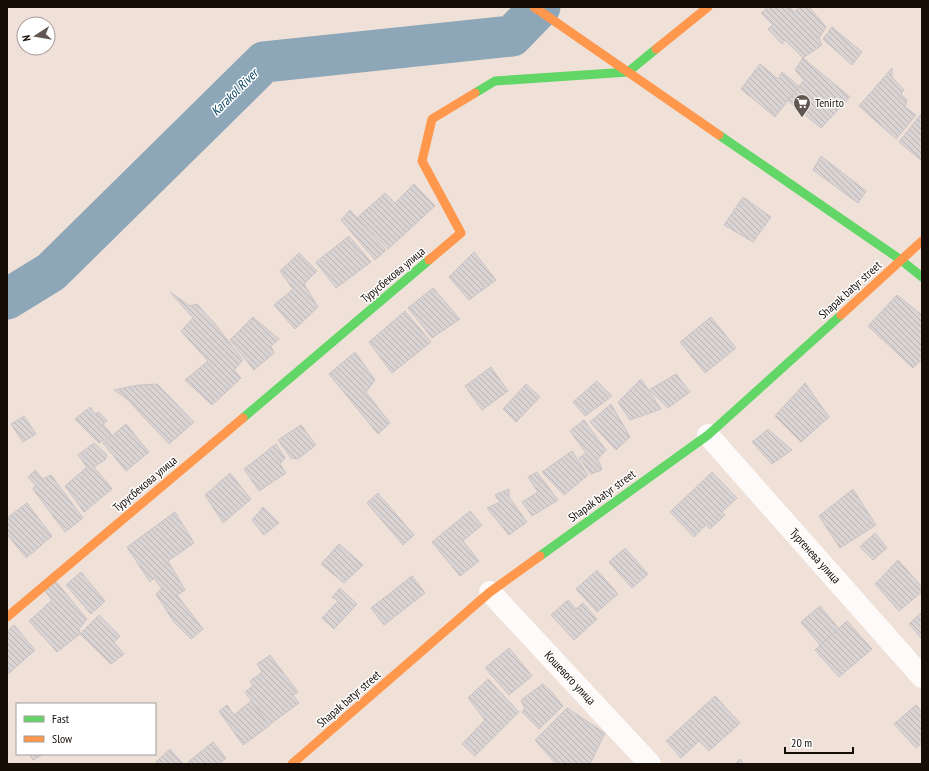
<svg xmlns="http://www.w3.org/2000/svg" width="929" height="771" font-family="'PT Sans Narrow',sans-serif">
	<style>
		.lines { fill: none; stroke-linecap: round; stroke-linejoin: round }
		.river { stroke: #8da6b8; stroke-width: 41 }
		.building { fill: url(#building-back-hatch); stroke: #cbc4c5 }
		.street { stroke: #fdfaf9; stroke-width: 22 }
		.fast { stroke: #63d668; stroke-width: 9 }
		.slow { stroke: #ff974d; stroke-width: 9 }
		.labels { text-anchor: middle; stroke-width: 3; stroke-linejoin: round; paint-order: stroke }
		.poi-label { font-size: 12px; fill: #160d07; stroke: #fff; text-anchor: start }
		.street-label { font-size: 12px; fill: #160d07; stroke: #fff }
		.water-label { font-size: 13px; font-style: italic; fill: #06415f; stroke: #fff }
	</style>
	<defs>
		<pattern id="building-back-hatch" width="6" height="6" patternUnits="userSpaceOnUse"><rect width="6" height="6" fill="#dad3d4"/><path d="M-1 5l2 2M0 0l6 6M5-1l2 2" fill="none" stroke="#bab4b4"/></pattern>
	</defs>
	<rect width="100%" height="100%" fill="#f0e1d8"/>
	<g class="lines">
		<polyline class="river" points="7,299 51,272 264,62 512,36 540,7"/>
	</g>
	<g class="building">
		<polygon points="768,7 790,7 794,12 800,7 809,7 826,27 819,38 822,45 803,58 785,40 782,44 768,29 773,25 761,13"/>
		<polygon points="832,27 862,52 852,65 823,39"/>
		<polygon points="803,58 850,97 821,128 788,101 804,80 795,70"/>
		<polygon points="760,64 778,79 782,72 799,86 775,117 741,89"/>
		<polygon points="892,68 892,77 904,90 901,94 907,100 905,107 916,115 896,139 859,106"/>
		<polygon points="921,114 922,114 922,161 899,142"/>
		<polygon points="821,156 866,191 858,203 813,170"/>
		<polygon points="414,184 435,206 388,249 357,218 385,193 395,203"/>
		<polygon points="743,197 771,217 753,242 724,225"/>
		<polygon points="350,210 386,250 375,260 341,220"/>
		<polygon points="349,236 371,262 336,288 316,262"/>
		<polygon points="474,252 496,280 469,300 449,277"/>
		<polygon points="299,253 317,271 304,284 318,307 295,329 274,305 293,289 280,271"/>
		<polygon points="433,288 460,319 432,338 408,308"/>
		<polygon points="170,292 190,306 197,304 215,324 243,360 234,370 241,378 212,405 185,380 208,361 181,331 193,318"/>
		<polygon points="897,295 922,315 922,359 913,368 868,326"/>
		<polygon points="405,311 431,342 392,373 369,342"/>
		<polygon points="253,317 279,339 271,346 274,353 254,370 230,340"/>
		<polygon points="711,317 736,348 705,373 680,342"/>
		<polygon points="355,352 375,380 366,392 390,423 378,434 329,374"/>
		<polygon points="491,367 508,391 482,410 465,386"/>
		<polygon points="676,374 690,392 668,408 649,390"/>
		<polygon points="641,379 661,409 630,420 618,402"/>
		<polygon points="597,381 612,396 585,416 573,402"/>
		<polygon points="805,383 829,417 801,442 775,416"/>
		<polygon points="157,384 194,422 169,444 126,398 114,390 139,385"/>
		<polygon points="526,384 540,397 516,422 503,409"/>
		<polygon points="611,404 630,437 616,450 590,422"/>
		<polygon points="90,407 95,414 99,412 107,421 103,424 112,435 99,443 75,419"/>
		<polygon points="24,416 36,434 23,442 11,424"/>
		<polygon points="584,420 606,450 598,459 602,470 591,474 579,458 586,453 570,431"/>
		<polygon points="126,424 149,452 126,471 103,443"/>
		<polygon points="301,425 316,445 298,459 291,458 278,440"/>
		<polygon points="768,429 792,450 772,464 752,442"/>
		<polygon points="94,443 107,455 105,460 94,467 112,489 84,512 65,486 87,467 78,455"/>
		<polygon points="276,444 285,458 280,464 286,473 259,491 244,469"/>
		<polygon points="572,451 588,475 564,495 542,472"/>
		<polygon points="35,470 43,479 51,475 83,518 65,532 33,489 35,485 28,477"/>
		<polygon points="537,472 558,500 532,516 522,502 538,492 528,477"/>
		<polygon points="712,472 737,498 722,512 725,515 710,529 706,525 694,537 670,512"/>
		<polygon points="230,473 251,499 223,523 205,495"/>
		<polygon points="509,489 509,497 527,522 509,535 487,508 500,502 495,495"/>
		<polygon points="853,489 876,525 840,548 819,516"/>
		<polygon points="378,493 414,535 403,545 367,503"/>
		<polygon points="27,503 52,536 26,558 7,534 7,518"/>
		<polygon points="263,507 279,523 264,535 252,520"/>
		<polygon points="470,511 482,525 463,541 479,561 460,576 432,542"/>
		<polygon points="175,512 194,543 168,561 185,590 177,595 203,629 191,639 174,622 156,594 162,589 154,578 150,582 127,547"/>
		<polygon points="875,533 887,548 873,560 860,547"/>
		<polygon points="339,544 363,565 344,583 321,564"/>
		<polygon points="625,548 648,574 632,588 609,562"/>
		<polygon points="898,560 922,587 922,592 899,611 875,584"/>
		<polygon points="597,570 618,594 597,612 576,589"/>
		<polygon points="81,572 105,601 91,614 66,585"/>
		<polygon points="412,576 425,593 384,625 371,608"/>
		<polygon points="53,578 87,619 79,629 80,634 57,652 29,621 52,600 42,587"/>
		<polygon points="340,588 357,604 334,629 322,618 338,601 332,597"/>
		<polygon points="568,600 576,609 583,603 597,619 574,640 551,615"/>
		<polygon points="820,606 839,629 820,645 801,622"/>
		<polygon points="922,612 922,639 909,624"/>
		<polygon points="99,615 120,636 114,642 124,654 111,664 80,634"/>
		<polygon points="847,621 872,649 839,677 815,650"/>
		<polygon points="14,625 35,650 8,674 7,631"/>
		<polygon points="509,648 532,676 509,695 485,668"/>
		<polygon points="270,655 298,692 293,695 299,703 269,725 245,692 253,686 250,681 262,672 257,664"/>
		<polygon points="488,679 519,712 475,756 462,744 485,720 468,698"/>
		<polygon points="543,684 552,692 563,706 539,729 522,712 525,708 521,700"/>
		<polygon points="715,696 740,723 709,751 699,741 681,758 666,741"/>
		<polygon points="251,701 269,726 243,745 219,711 227,705 234,715"/>
		<polygon points="916,705 922,712 922,743 916,748 894,724"/>
		<polygon points="567,708 605,733 590,764 556,764 535,740"/>
		<polygon points="213,742 226,758 219,764 190,764 188,762"/>
		<polygon points="170,749 183,764 157,764 156,762"/>
		<polygon points="29,754 44,754 33,760"/>
		<polygon points="740,759 744,764 735,764"/>
	</g>
	<g class="lines">
		<g class="street">
			<polyline points="708,435 922,677"/>
			<polyline points="490,592 650,764"/>
		</g>
		<g class="fast">
			<polyline points="475,93 495,81 628,72 656,49"/>
			<polyline points="719,135 901,260 922,277"/>
			<polyline points="243,418 429,260"/>
			<polyline points="540,556 708,435 841,315"/>
		</g>
		<g class="slow">
			<polyline points="534,7 719,135"/>
			<polyline points="656,49 708,7"/>
			<polyline points="429,260 461,233 422,161 432,119 475,93"/>
			<polyline points="841,315 922,241"/>
			<polyline points="7,617 243,418"/>
			<polyline points="292,764 490,592 540,556"/>
		</g>
	</g>
	<defs>
		<symbol id="supermarket-pin" viewBox="-11 -11 22 30"><path d="M0 17L-7.5 6A9.5 9.5 0 1 1 7.5 6Z" fill="#625750" stroke="#fff"/><path d="M-6-5.5h2.5l.6 2H6L4.5 2H-2.5L-4.4-4H-6ZM-1.5 3.2a1.3 1.3 0 1 0 .1 0ZM3 3.2a1.3 1.3 0 1 0 .1 0Z" fill="#fff"/></symbol>
	</defs>
	<g fill-rule="evenodd">
		<use href="#supermarket-pin" x="792" y="93" width="20" height="27"/>
	</g>
	<g class="labels">
		<g class="poi-label">
			<text x="815" y="107">Tenirto</text>
		</g>
		<g class="street-label">
			<text transform="translate(393 275) rotate(-40)" y="4">Турусбекова улица</text>
			<text transform="translate(850 290) rotate(-42)" y="4">Shapak batyr street</text>
			<text transform="translate(145 484) rotate(-40)" y="4">Турусбекова улица</text>
			<text transform="translate(602 496) rotate(-36)" y="4">Shapak batyr street</text>
			<text transform="translate(815 556) rotate(48)" y="4">Тургенева улица</text>
			<text transform="translate(570 678) rotate(47)" y="4">Кошевого улица</text>
			<text transform="translate(349 699) rotate(-41)" y="4">Shapak batyr street</text>
		</g>
		<g class="water-label">
			<text transform="translate(234 92) rotate(-45)" y="5">Karakol River</text>
		</g>
	</g>
	<rect width="929" height="771" fill="none" stroke="#160d07" stroke-width="16"/>
	<rect x="16" y="703" width="140" height="52" fill="#ffffff" stroke="#a29e9c"/>
	<rect x="24" y="716" width="20" height="6" fill="#63d668" stroke="#a29e9c"/>
	<text x="52" y="723" font-size="12" fill="#160d07">Fast</text>
	<rect x="24" y="736" width="20" height="6" fill="#ff974d" stroke="#a29e9c"/>
	<text x="52" y="743" font-size="12" fill="#160d07">Slow</text>
	<g transform="translate(36 36) rotate(258)"><circle r="19" fill="#ffffff" stroke="#a29e9c"/>
	<path d="M0-3L7 15L0 10L-7 15Z" fill="#625750"/>
	<text y="-6" font-size="11" font-weight="bold" text-anchor="middle" fill="#160d07">N</text>
	</g>
	<path d="M785 747v6h68v-6" fill="none" stroke="#160d07" stroke-width="2"/>
	<text x="791" y="747" font-size="12" fill="#160d07" stroke="#ffffff" stroke-width="3" paint-order="stroke">20 m</text>
</svg>
